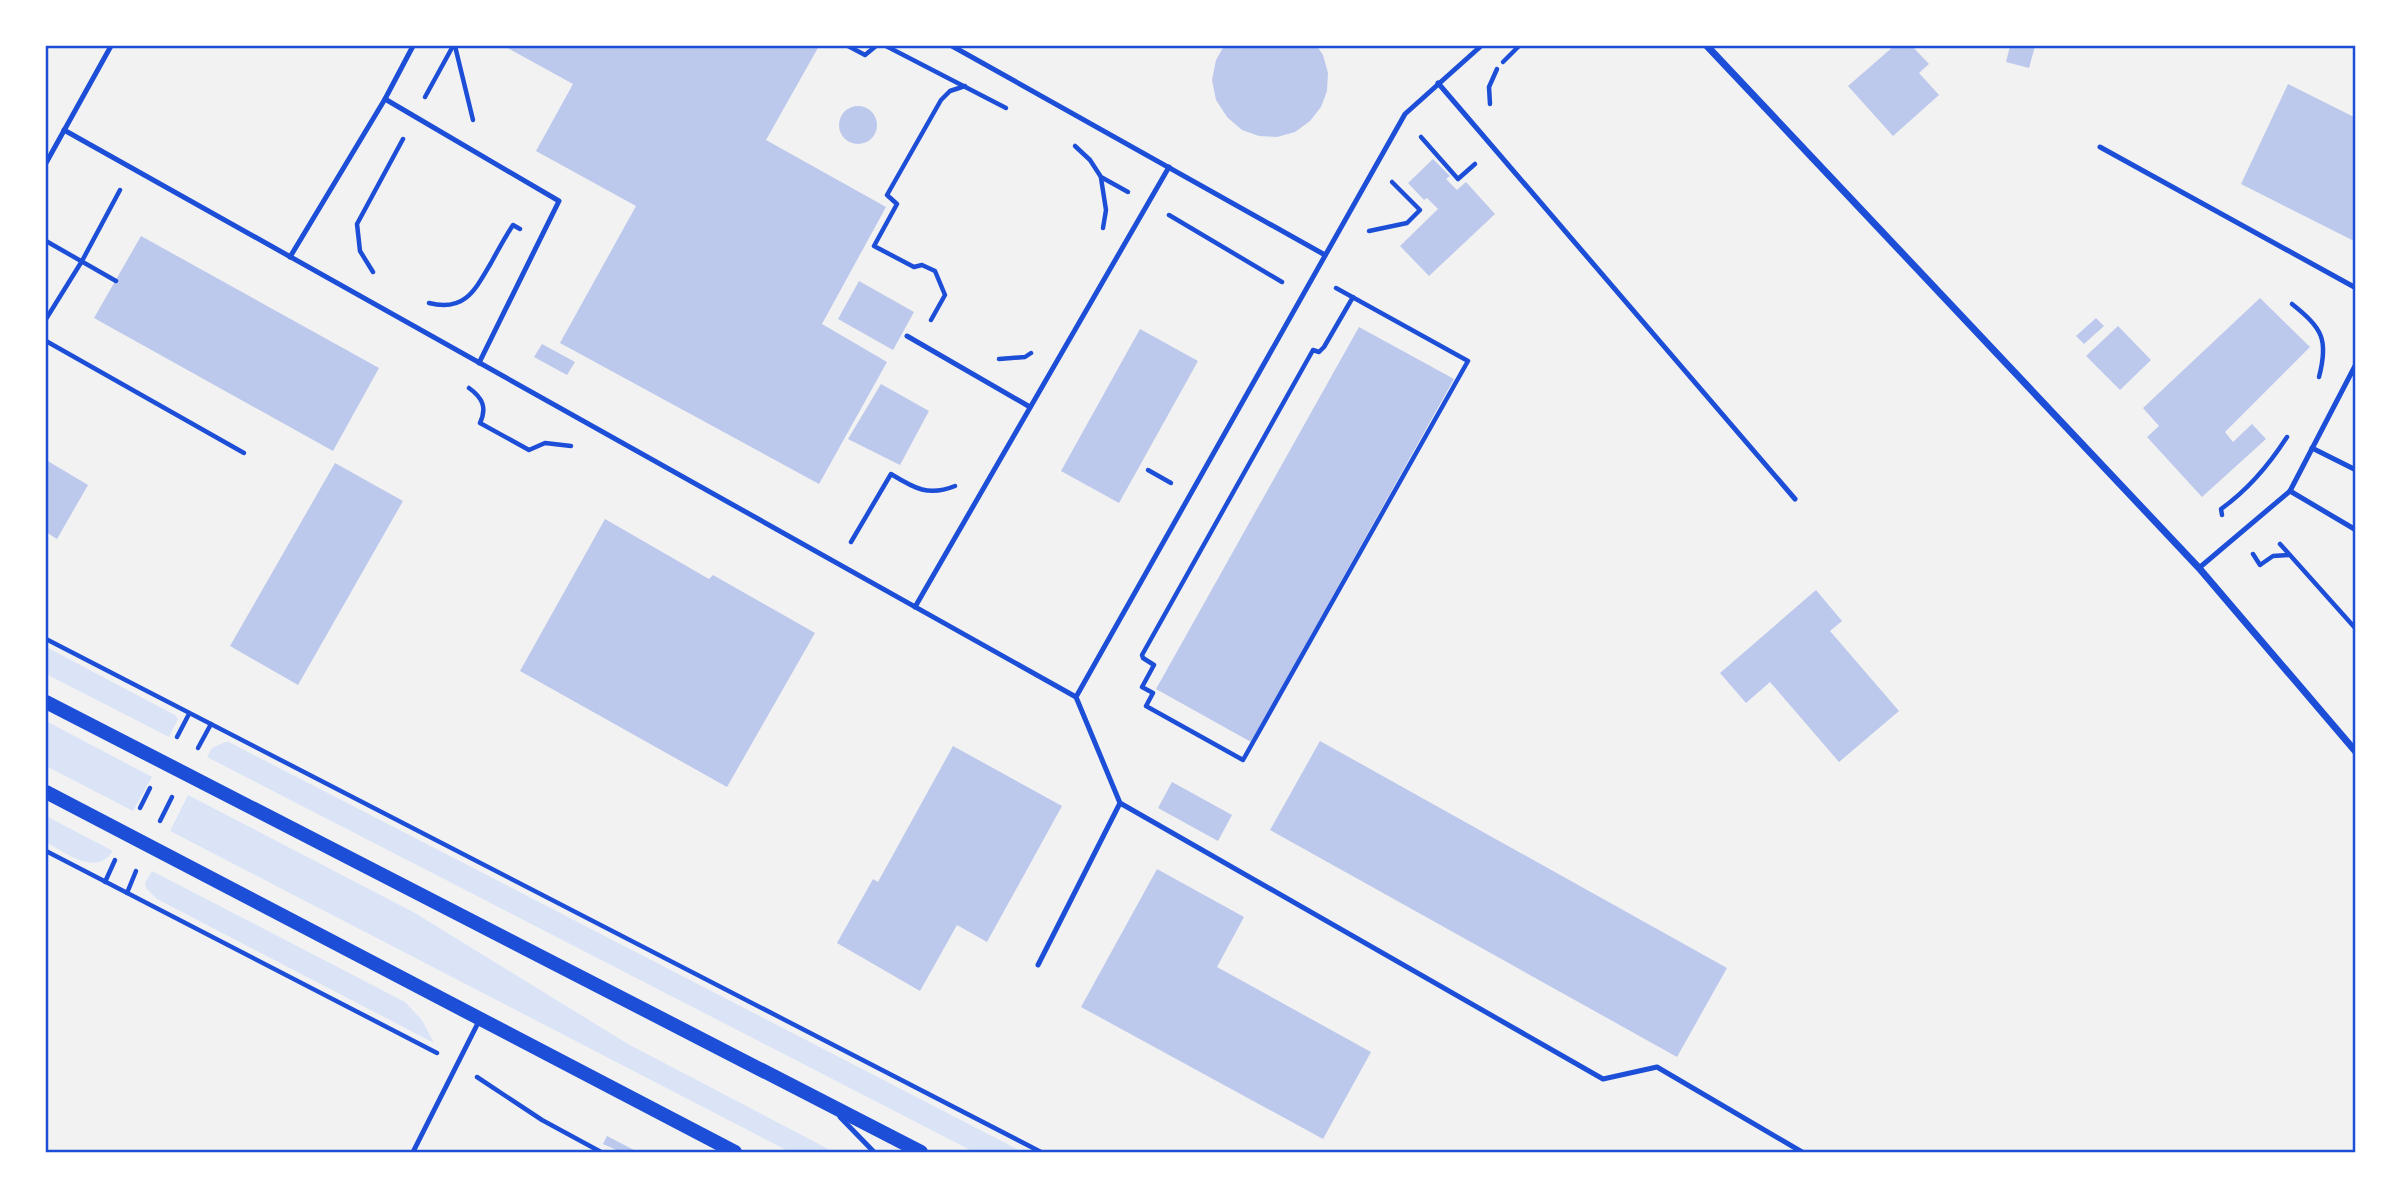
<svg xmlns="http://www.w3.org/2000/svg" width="2401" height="1198" font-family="'IBM Plex Sans',sans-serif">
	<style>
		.green { fill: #dbe4f7 }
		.building { fill: #bdc9ec }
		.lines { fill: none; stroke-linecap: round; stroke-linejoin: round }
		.path { stroke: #1d4ed8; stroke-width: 4.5 }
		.service { stroke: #1d4ed8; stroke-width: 5 }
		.minor { stroke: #1d4ed8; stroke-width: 7 }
		.secondary { stroke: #1d4ed8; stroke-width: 14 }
		.neatline { fill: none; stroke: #1d4ed8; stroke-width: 2.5 }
	</style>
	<rect width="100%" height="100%" fill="#f2f2f2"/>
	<g class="green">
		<polygon points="46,647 175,715 178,719 169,737 46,674"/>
		<polygon points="46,721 152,777 133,811 46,766"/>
		<polygon points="225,742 229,742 1023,1152 974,1152 207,757 212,748"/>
		<polygon points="188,795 415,913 628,1044 834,1152 790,1152 170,831"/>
		<path d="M46,816l67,35c-17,26 -47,2 -67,-9z"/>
		<polygon points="152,871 405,1002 422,1020 434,1043 157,899 146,888 145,883"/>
	</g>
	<g class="building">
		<polygon points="504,46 819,46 766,140 886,207 822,324 887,362 819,484 560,343 636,206 536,151 573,84"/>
		<polygon points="1224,46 1317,46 1323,55 1328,73 1327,91 1321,107 1310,121 1295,132 1277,137 1259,136 1242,130 1227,117 1216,100 1212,80 1216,60"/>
		<polygon points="1894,46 1912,46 1929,64 1919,73 1939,95 1893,136 1848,86"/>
		<polygon points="2010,46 2035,46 2029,68 2006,62"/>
		<polygon points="2288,84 2356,118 2356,242 2241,184"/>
		<circle cx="858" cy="125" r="19"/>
		<polygon points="1433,159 1450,176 1446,179 1457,190 1466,182 1495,214 1429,276 1400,246 1438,209 1427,198 1424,200 1408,183"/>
		<polygon points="141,236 379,368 333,451 94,318"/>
		<polygon points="859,281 914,312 893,350 838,319"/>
		<polygon points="2260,298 2310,347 2225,432 2233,442 2252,424 2266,439 2202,497 2147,437 2159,426 2143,408"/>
		<polygon points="2096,318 2104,326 2084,344 2076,336"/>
		<polygon points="2118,326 2151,360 2120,390 2086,356"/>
		<polygon points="1359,327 1454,379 1251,742 1156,689"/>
		<polygon points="1140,329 1198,361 1119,503 1061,471"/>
		<polygon points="542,344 575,362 567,375 534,357"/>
		<polygon points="881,384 929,411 900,465 848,439"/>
		<polygon points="46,460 88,485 57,539 46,532"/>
		<polygon points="335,463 403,501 298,685 230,646"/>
		<polygon points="605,519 709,579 713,575 815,633 727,787 520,671"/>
		<polygon points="1816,590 1842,621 1830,631 1899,711 1839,762 1770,682 1746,703 1720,673"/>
		<polygon points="1320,741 1727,968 1677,1057 1270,830"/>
		<polygon points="953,746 1062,806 987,942 957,925 920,991 837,943 873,879 878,882"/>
		<polygon points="1172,782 1232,815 1218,841 1158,808"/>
		<polygon points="1157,869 1244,917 1217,967 1371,1052 1323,1139 1081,1007"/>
		<polygon points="607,1136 634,1150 632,1152 621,1152 603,1144"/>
	</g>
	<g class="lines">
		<g class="path">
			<polyline points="455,46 473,120"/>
			<polyline points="848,46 865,55 876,46"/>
			<polyline points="886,46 1006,108"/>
			<polyline points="1503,62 1519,46"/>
			<polyline points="425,97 453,46"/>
			<polyline points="1490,104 1489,87 1497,69"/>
			<polyline points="1421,137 1458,179 1475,164"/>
			<polyline points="1075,146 1090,160 1101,177 1128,192"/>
			<polyline points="1101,178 1106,210 1103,228"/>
			<polyline points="1169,215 1282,282"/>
			<polyline points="1369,231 1407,223 1420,210 1392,182"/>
			<polyline points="46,241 116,281"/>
			<polyline points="373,272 360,251 357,224 403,139"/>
			<polyline points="1336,288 1468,361 1243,760 1146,706 1153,693 1142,687 1154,665 1143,658 1142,655 1313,350 1319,352 1324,347 1353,297"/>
			<path d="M429,303c36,9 46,-13 62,-40 7,-13 14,-26 22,-38l7,4"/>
			<path d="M2292,304c30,24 37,35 27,73"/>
			<polyline points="46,319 82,261 120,190"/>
			<polyline points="931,320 945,295 935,271 922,265 914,267 874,246 897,204 887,195 941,100 950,91 965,86"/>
			<polyline points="46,341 244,453"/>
			<polyline points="999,359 1025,357 1031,353"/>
			<path d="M469,388c14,10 18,20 11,35l49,27 16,-7 26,3"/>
			<polyline points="1148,470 1171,483"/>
			<path d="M2222,515l-1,-6c27,-19 48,-44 66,-72"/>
			<path d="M851,542l40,-68c23,14 37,23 64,12"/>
			<polyline points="2280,544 2356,629"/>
			<polyline points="2253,554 2260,565 2273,556 2289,555"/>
			<polyline points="46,639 1041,1152"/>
			<polyline points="177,737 189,714"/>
			<polyline points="198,748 211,724"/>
			<polyline points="140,808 150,788"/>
			<polyline points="160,821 172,797"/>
			<polyline points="46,851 437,1053"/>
			<polyline points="105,882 115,860"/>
			<polyline points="127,893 136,871"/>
			<polyline points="477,1077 542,1120 601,1152"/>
		</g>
		<g class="service">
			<polyline points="952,46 1325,255"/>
			<polyline points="1438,83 1795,499"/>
			<polyline points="385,99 413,46"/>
			<polyline points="64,130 1076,697 1405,114 1481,46"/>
			<polyline points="2100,147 2356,288"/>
			<polyline points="46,163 111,46"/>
			<polyline points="290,257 385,99 559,201 479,363"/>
			<polyline points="907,336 1030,407"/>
			<polyline points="2312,448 2356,470"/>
			<polyline points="2290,491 2356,530"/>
			<polyline points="2199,568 2290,491 2356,364"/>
			<polyline points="915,607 1169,167"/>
			<polyline points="1076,697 1120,803 1603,1079 1657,1067 1802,1152"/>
			<polyline points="1038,965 1120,803"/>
			<polyline points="840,1117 874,1152"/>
			<polyline points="413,1152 479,1021"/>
		</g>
		<polyline class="minor" points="1707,46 2199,568 2356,752"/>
		<g class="secondary">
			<polyline points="46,702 921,1152"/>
			<polyline points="46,792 735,1152"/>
		</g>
	</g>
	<rect width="2401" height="1198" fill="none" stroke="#ffffff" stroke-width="94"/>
	<rect x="47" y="47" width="2307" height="1104" class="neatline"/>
</svg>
